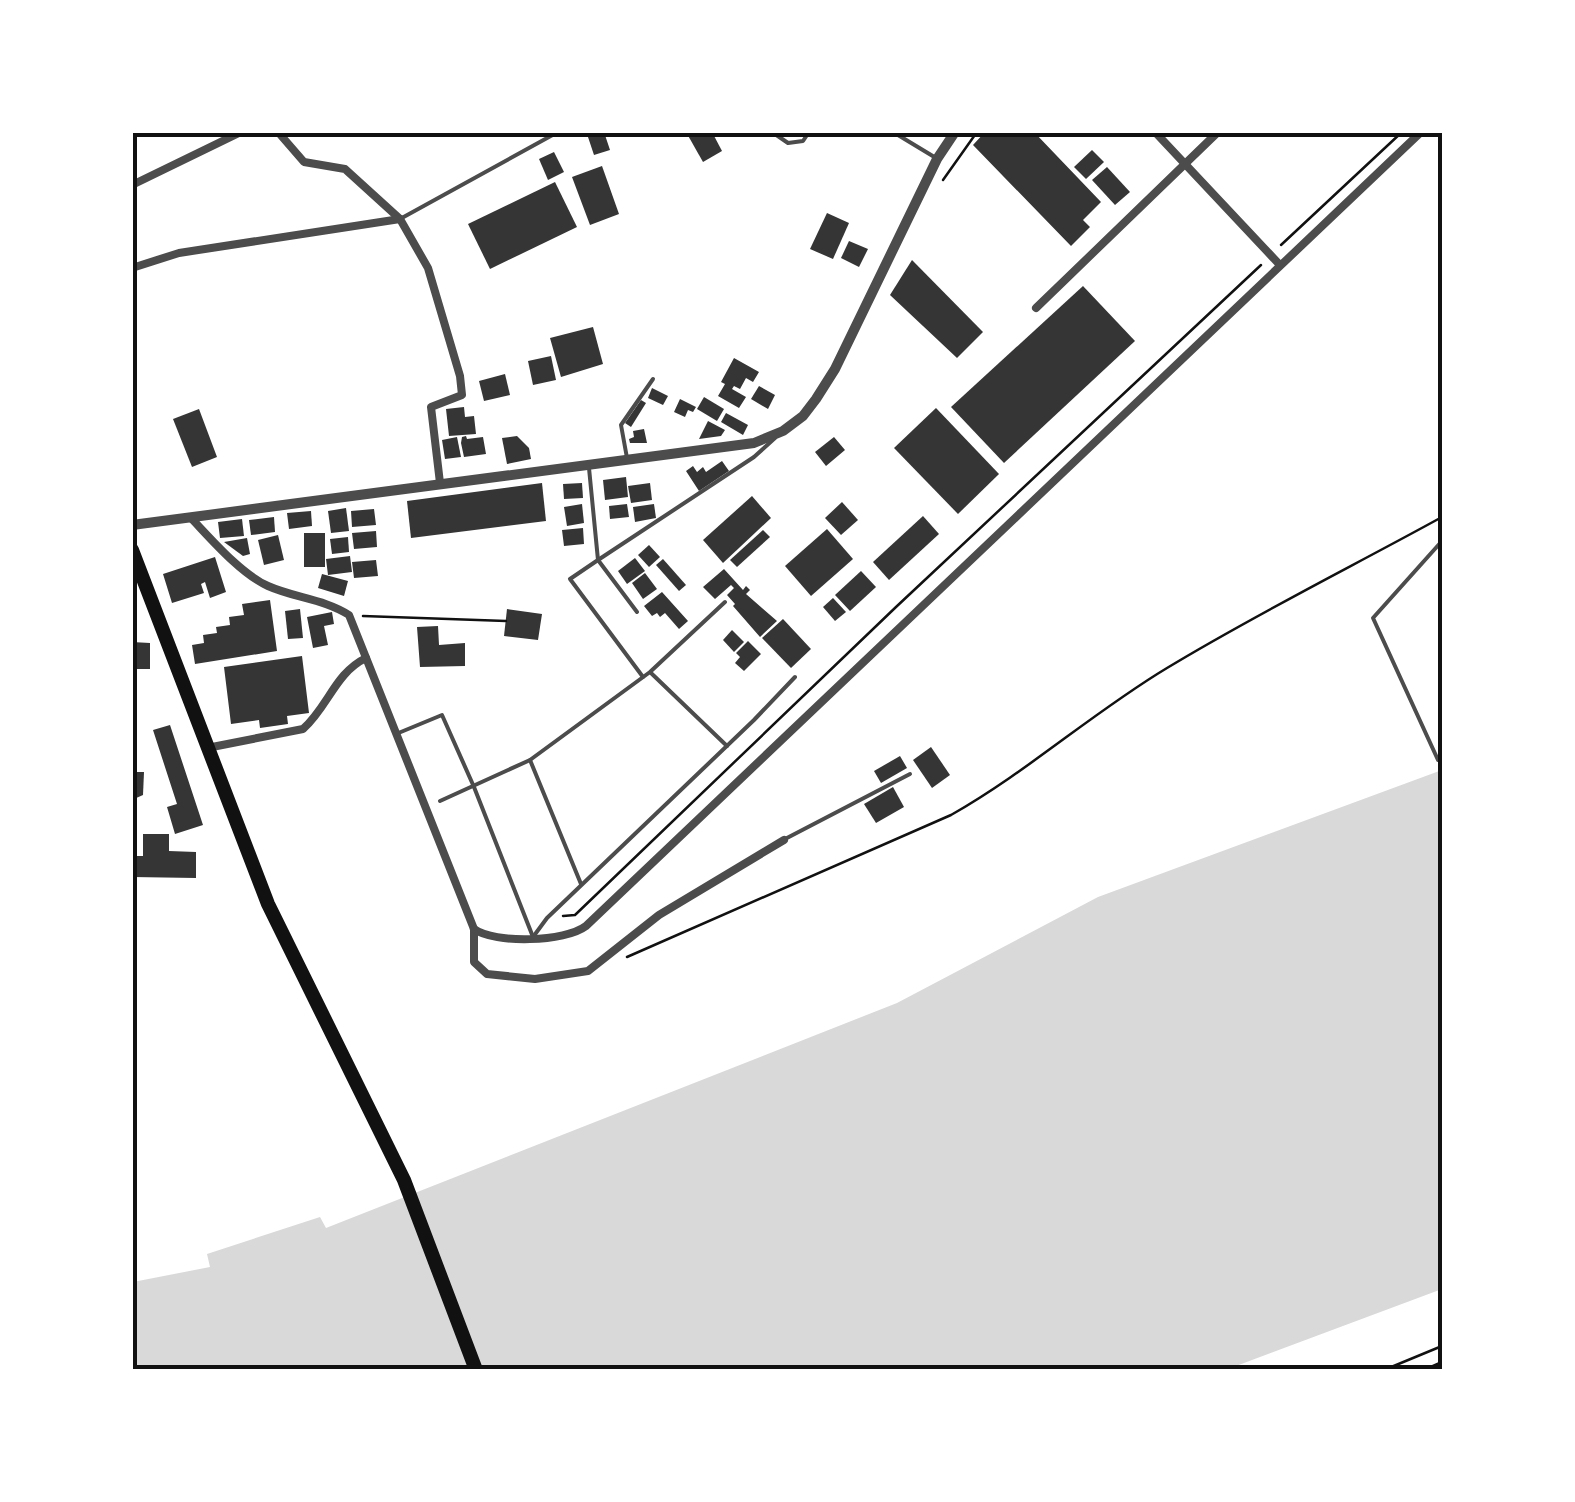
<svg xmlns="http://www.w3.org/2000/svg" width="1575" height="1502" font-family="'DM Sans',sans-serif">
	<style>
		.water { fill: #d9d9d9 }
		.building { fill: #353535 }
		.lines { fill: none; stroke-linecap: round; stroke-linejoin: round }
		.path { stroke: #111; stroke-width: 2.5 }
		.service { stroke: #4c4c4c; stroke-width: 4 }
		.minor { stroke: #4c4c4c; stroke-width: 8 }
		.tertiary { stroke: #4c4c4c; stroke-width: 10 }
		.trunk { stroke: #111; stroke-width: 14 }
		.neatline { fill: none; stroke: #111; stroke-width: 4 }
	</style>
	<rect width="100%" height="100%" fill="#fff"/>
	<polygon class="water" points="1442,770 1442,1289 1228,1369 133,1370 133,1282 210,1267 207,1254 320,1217 326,1228 897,1003 1098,897"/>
	<g class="building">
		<polygon points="591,132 604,132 610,150 594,155 587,134"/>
		<polygon points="686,132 712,132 722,151 703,162"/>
		<polygon points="985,132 1034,132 1101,202 1083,220 1090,227 1071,246 973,145"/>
		<polygon points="1092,150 1104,162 1086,179 1074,167"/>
		<polygon points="554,152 564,172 548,180 539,159"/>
		<polygon points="602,166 619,214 590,225 572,177"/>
		<polygon points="1107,167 1130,192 1115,205 1092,180"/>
		<polygon points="555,182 577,227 490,269 468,224"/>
		<polygon points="827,213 849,223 833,259 810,249"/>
		<polygon points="849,241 868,249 859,267 841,258"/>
		<polygon points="912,260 983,332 957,358 890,295"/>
		<polygon points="1083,286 1135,341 1004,463 951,407"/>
		<polygon points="593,327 603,364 561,377 550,338"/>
		<polygon points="551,356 556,380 533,385 528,361"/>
		<polygon points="734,358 759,372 753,382 746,378 740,389 734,386 732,389 746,397 739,408 718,396 725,384 721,382"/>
		<polygon points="505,374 510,395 484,401 479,381"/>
		<polygon points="759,386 775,395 768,409 751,399"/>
		<polygon points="652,388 668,396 663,405 648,398"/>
		<polygon points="704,397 724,409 717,421 697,409"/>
		<polygon points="680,399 696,407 693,412 688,410 685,417 674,412"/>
		<polygon points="641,400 646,403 631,427 625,423"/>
		<polygon points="464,407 465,417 474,416 476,434 449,436 446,409"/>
		<polygon points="936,408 999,474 958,514 894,448"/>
		<polygon points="199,409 217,457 192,467 173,419"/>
		<polygon points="726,413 748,425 743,435 721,422"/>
		<polygon points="708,421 725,430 721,436 699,439"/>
		<polygon points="644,429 647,443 630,443 629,439 634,437 633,431"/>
		<polygon points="466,436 467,439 483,437 486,454 464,457 461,443 462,437"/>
		<polygon points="517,436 529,448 531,459 507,464 502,438"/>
		<polygon points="457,437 461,457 445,459 442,440"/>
		<polygon points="834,437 845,450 826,466 815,452"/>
		<polygon points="722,461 729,471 699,491 686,471 693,466 697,472 703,467 706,472"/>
		<polygon points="626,477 628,497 605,500 603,480"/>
		<polygon points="542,483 546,521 411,538 407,501"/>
		<polygon points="582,483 583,498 564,499 563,484"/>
		<polygon points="650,483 652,500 631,503 628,486"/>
		<polygon points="752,496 771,518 723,563 703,540"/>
		<polygon points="842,502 858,520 841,535 825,518"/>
		<polygon points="582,504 584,523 567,526 564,507"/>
		<polygon points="627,504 629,517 610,519 609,506"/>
		<polygon points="654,504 656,518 635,522 633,507"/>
		<polygon points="346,508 349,531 331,533 328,511"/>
		<polygon points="374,509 376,525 352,527 351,511"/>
		<polygon points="311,511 312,526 289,529 287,513"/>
		<polygon points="923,516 939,534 889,580 873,562"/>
		<polygon points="274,517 275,532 251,535 249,520"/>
		<polygon points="242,519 244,536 220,538 218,522"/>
		<polygon points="583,528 584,544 564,546 562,530"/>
		<polygon points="827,529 853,559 811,596 785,566"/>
		<polygon points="763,530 770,537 737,567 730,560"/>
		<polygon points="376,531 377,547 354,549 352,533"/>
		<rect x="304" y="533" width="21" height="34"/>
		<polygon points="278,535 284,560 264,565 258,540"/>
		<polygon points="348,537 349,552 332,554 330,539"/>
		<polygon points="247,538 250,554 243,556 224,542"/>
		<polygon points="649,545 660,557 649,567 638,555"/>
		<polygon points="350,556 352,572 328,575 326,559"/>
		<polygon points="215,557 226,592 210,598 205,582 201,584 204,593 172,603 163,574"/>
		<polygon points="635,558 645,571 627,584 618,571"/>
		<polygon points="663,559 686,585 679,591 656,565"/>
		<polygon points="376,560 378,576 354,578 352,562"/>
		<polygon points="724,569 743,590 746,586 750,590 746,594 777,621 760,637 733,606 735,604 727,595 734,588 731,585 715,599 703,587"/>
		<polygon points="861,571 876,587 850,611 835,595"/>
		<polygon points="645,573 657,589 643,599 632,583"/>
		<polygon points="322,574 348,581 344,596 318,588"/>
		<polygon points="662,592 688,621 679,629 665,613 660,617 657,613 652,616 644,606"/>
		<polygon points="833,598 846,612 835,621 823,607"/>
		<polygon points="270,600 277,651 195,664 192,645 204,643 203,635 217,633 216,627 230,625 229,617 244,615 242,604"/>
		<polygon points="300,609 303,638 288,639 285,611"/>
		<polygon points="507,609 542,614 538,640 504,636"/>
		<polygon points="332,612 334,624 324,626 328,645 313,648 307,617"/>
		<polygon points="783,619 811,649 791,668 762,638"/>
		<polygon points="438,626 439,645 465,643 465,666 420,667 417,627"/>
		<polygon points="732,630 744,642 734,652 723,640"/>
		<polygon points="748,641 761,654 744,671 735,663 740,657 736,653"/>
		<polygon points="132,642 150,643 150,669 136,669 136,681 132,681"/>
		<polygon points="302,656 309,713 287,716 288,724 260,728 259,720 231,724 224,667"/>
		<polygon points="170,725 203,825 175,834 167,807 177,804 153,730"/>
		<polygon points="931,747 950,775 932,788 913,760"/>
		<polygon points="900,756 907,768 881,783 874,771"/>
		<polygon points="132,772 144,772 143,795 134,799"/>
		<polygon points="893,787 904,807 876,823 864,804"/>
		<polygon points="143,834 169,834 169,851 196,852 196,878 132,877 132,856 143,856"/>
	</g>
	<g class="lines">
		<g class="path">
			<polyline points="943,180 977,132"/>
			<polyline points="1281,245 1402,132"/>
			<polyline points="363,616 506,621"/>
			<polyline points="563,916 575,915 896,607 1261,265"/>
			<path d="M627,957l324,-142c76,-43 141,-102 216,-147 89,-54 184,-101 275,-151"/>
			<polyline points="1384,1370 1442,1346"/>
			<polyline points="1424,1370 1442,1362"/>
		</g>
		<g class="service">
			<polyline points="772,132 788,143 803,141 809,132"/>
			<polyline points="893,132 936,158"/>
			<polyline points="400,219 558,132"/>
			<polyline points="627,458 621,425 653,379"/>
			<polyline points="589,468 598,560 570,579 643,677"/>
			<polyline points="1442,541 1373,618 1438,760 1442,758"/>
			<polyline points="637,612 598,560 754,457 775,438"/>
			<polyline points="651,673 727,746"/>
			<polyline points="396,734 442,715 474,787 533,937"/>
			<polyline points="530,760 581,884"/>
			<polyline points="440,801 530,760 650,672 725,602"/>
			<polyline points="785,839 910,774"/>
			<polyline points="533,937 547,918 754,720 795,677"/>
		</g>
		<g class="minor">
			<polyline points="278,132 304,162 345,169 400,219 428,268 460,376 462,395 431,407 440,483"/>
			<polyline points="1155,132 1279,264"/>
			<polyline points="132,185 241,132"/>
			<polyline points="132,268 179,253 400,219"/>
			<polyline points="1036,308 1218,132"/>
			<path d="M191,518c20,21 50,56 77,68 27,12 56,13 81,29l125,314v33l13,12 48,5 53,-8 71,-56 125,-75"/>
			<path d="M207,748l96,-19c25,-22 32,-56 63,-71"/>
			<path d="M474,929c21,15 91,13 112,-3l835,-794"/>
		</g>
		<polyline class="tertiary" points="132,525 754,443 783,431 803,416 816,399 835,369 937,159 955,132"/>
		<polyline class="trunk" points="132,550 268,904 404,1180 476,1370"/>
	</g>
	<rect width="1575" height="1502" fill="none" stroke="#ffffff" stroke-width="270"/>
	<rect x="135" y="135" width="1305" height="1232" class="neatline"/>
</svg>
